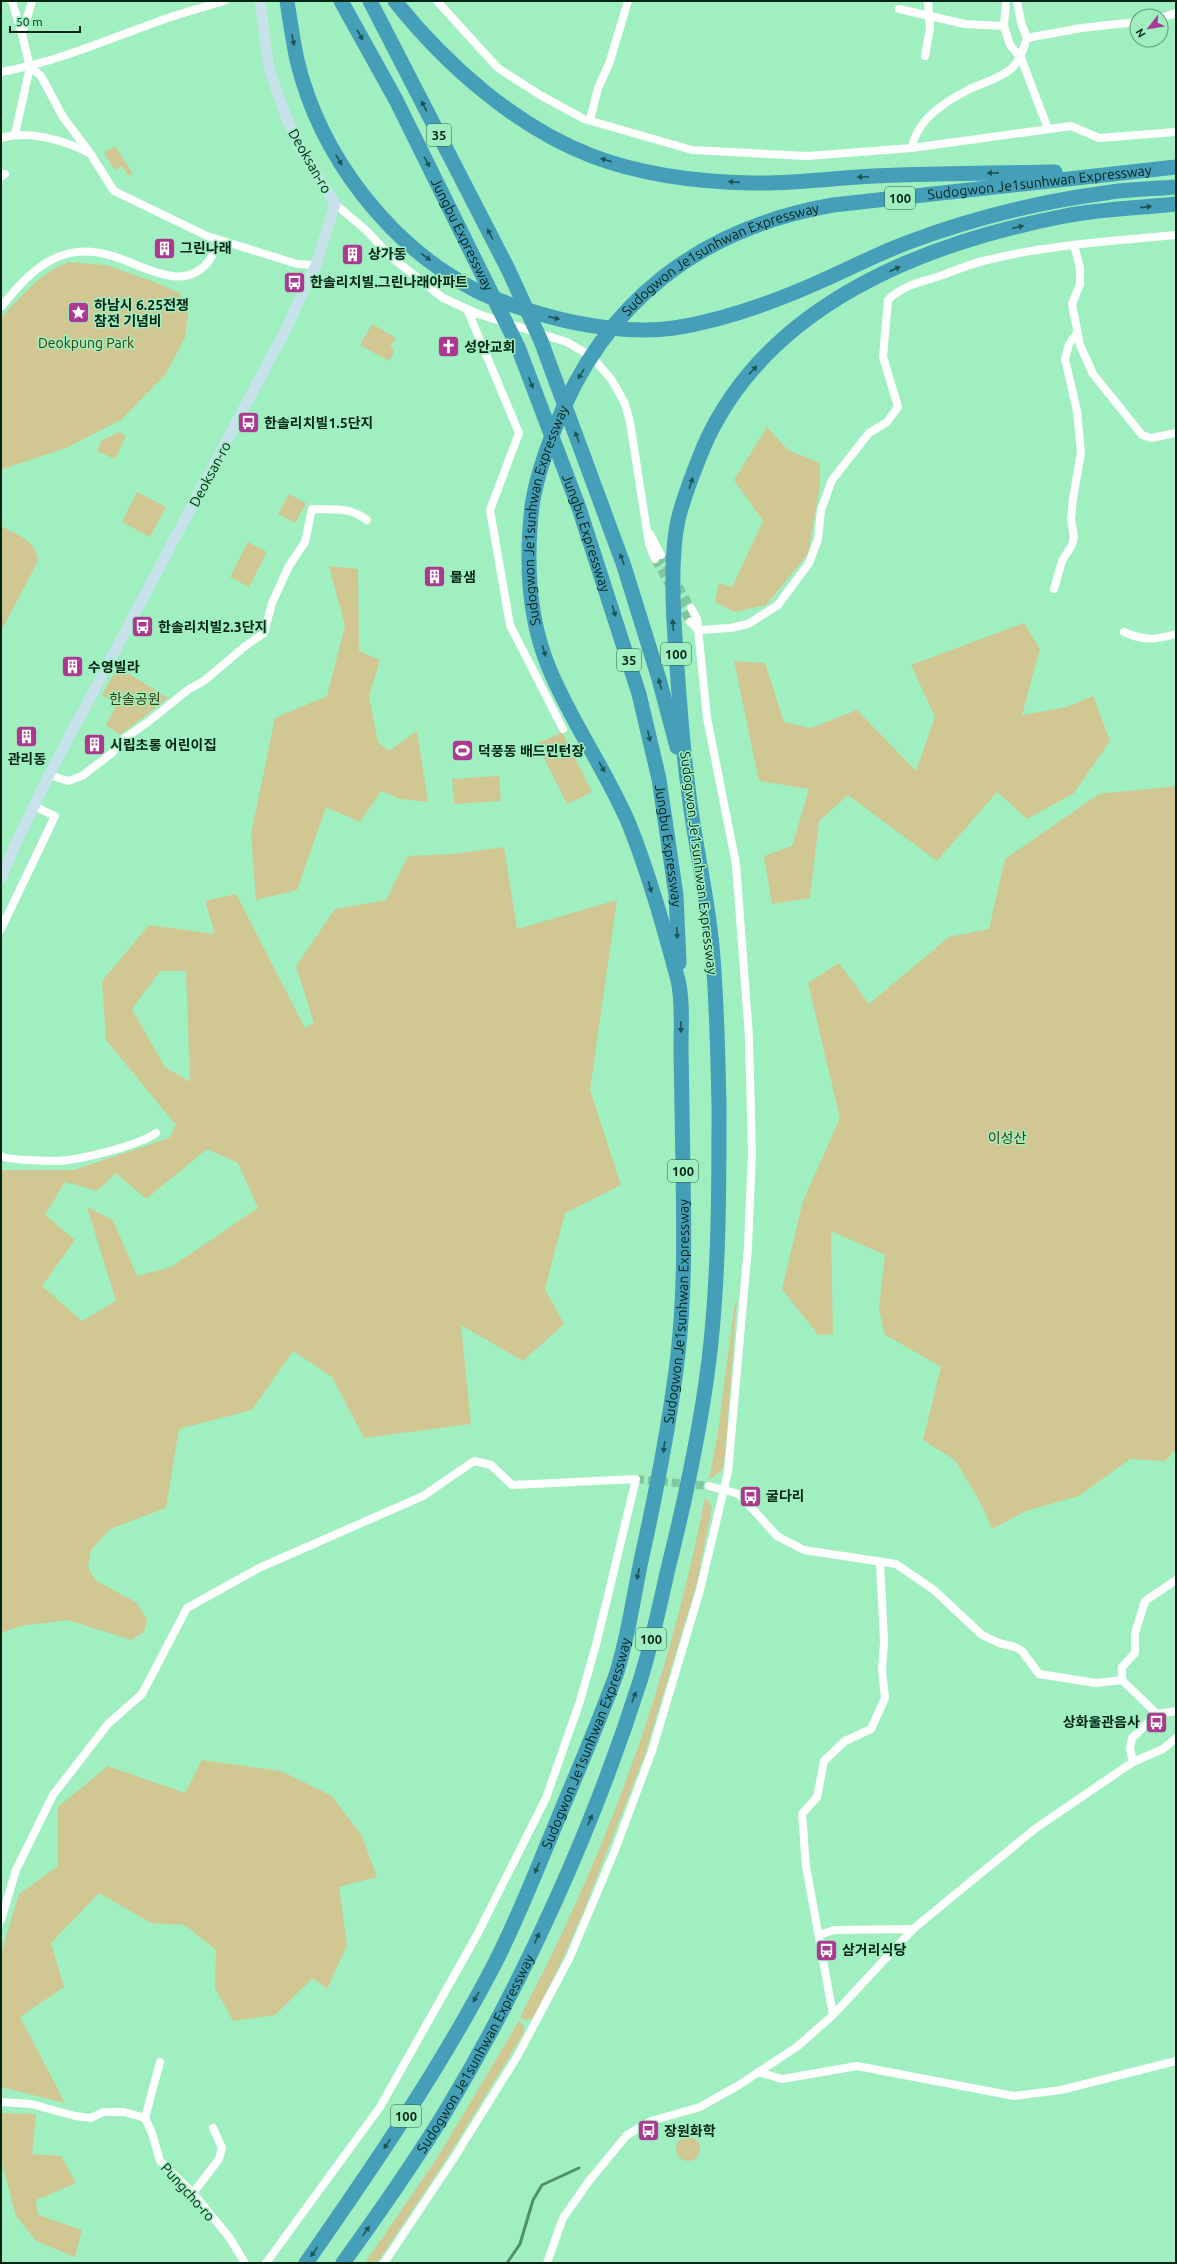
<svg xmlns="http://www.w3.org/2000/svg" width="1177" height="2264" font-family="Ubuntu,'Noto Sans KR',sans-serif">
	<style>
		.green { fill: #d1c793; fill-rule: evenodd }
		.lines { fill: none; stroke-linecap: round; stroke-linejoin: round }
		.stream { stroke: #50906d; stroke-width: 3 }
		.minor-tunnel { stroke: #80c69e; stroke-width: 8; stroke-dasharray: 8 4; stroke-linecap: butt }
		.minor { stroke: #fff; stroke-width: 8 }
		.secondary { stroke: #c7e2ea; stroke-width: 11 }
		.motorway { stroke: #459fb8; stroke-width: 15 }
		.oneway { fill: #1d5556 }
		.labels { text-anchor: middle; stroke-width: 3; stroke-linejoin: round; paint-order: stroke }
		.shield { fill: #9fefc1; stroke: #316148; stroke-width: 1 }
		.shield-label { font-size: 13px; font-weight: bold; fill: #022414 }
		.street-label { font-size: 14px; fill: #022414; stroke: #9fefc1 }
		.poi-label { font-size: 14px; font-weight: bold; fill: #022414; stroke: #9fefc1; text-anchor: start }
		.park-label { font-size: 14px; fill: #433a03; stroke: #9fefc1 }
	</style>
	<rect width="100%" height="100%" fill="#9fefc1"/>
	<g class="green">
		<polygon points="115,146 133,174 129,176 122,166 115,170 104,153"/>
		<path d="M69,262l37,3 51,18 22,10 10,14 -4,31 -20,37 -44,45 -55,28 -63,21 -2,3v-154c21,-22 38,-45 68,-56z"/>
		<polygon points="372,324 396,338 390,347 395,350 389,361 360,345"/>
		<polygon points="767,427 788,450 820,463 820,485 808,554 766,605 735,612 715,602 719,583 732,587 763,521 734,480"/>
		<polygon points="119,432 126,436 115,459 97,451 101,441"/>
		<polygon points="137,492 166,507 150,537 122,522"/>
		<polygon points="289,494 306,503 295,523 278,514"/>
		<path d="M1,526c17,9 35,14 37,35l-37,70z"/>
		<polygon points="248,542 267,552 249,587 230,577"/>
		<polygon points="329,566 358,569 359,651 380,660 369,696 378,742 389,751 417,731 428,802 400,799 381,791 360,822 326,807 297,890 256,900 251,834 275,718 327,696 345,626"/>
		<polygon points="1024,623 1040,649 1022,715 1067,707 1093,696 1110,741 1074,793 1027,819 997,792 937,861 848,795 819,821 810,898 772,904 764,856 792,846 809,789 759,781 734,661 765,663 784,722 811,728 857,710 916,771 935,717 911,665"/>
		<polygon points="118,667 168,698 120,735 106,725 117,704 102,695"/>
		<polygon points="562,732 592,792 567,804 537,744"/>
		<polygon points="499,776 501,801 454,804 452,779"/>
		<polygon points="1176,786 1176,1449 1165,1461 1130,1459 1079,1496 1026,1511 992,1529 980,1502 955,1460 923,1440 941,1367 884,1334 879,1308 885,1255 831,1231 833,1334 818,1335 782,1289 803,1201 840,1118 808,983 839,963 869,1004 949,937 989,929 1005,859 1099,794"/>
		<path d="M504,847l13,82 100,-29 -27,190 31,95 -56,28 -20,76 19,35 -41,37 -62,-36 10,99 -107,14 -32,-61 -39,-26 -41,59 -73,19 -13,79 -56,21 -19,21 -3,17 7,13 42,23 10,16 -3,13 -13,8 -63,-20 -48,6 -19,7v-463h73l95,-32 7,-13 -70,-85 -4,-59 47,-56 66,9 -10,-33 31,-7 69,134 9,-5 -18,-57 39,-57 51,-9 22,-44 45,-2zM160,971h26l4,111 -25,-15 -33,-58zM207,1149l31,14 20,45 -87,59 -34,9 -24,-56 -26,-13 29,94 -34,20 -40,-35 33,-46 -30,-25 20,-33 32,9 19,-18 30,26z"/>
		<polygon points="737,1298 725,1456 722,1470 709,1480 718,1432 734,1308"/>
		<path d="M705,1497l7,10 -15,76 -53,174 -62,158 -22,50 -27,53 -8,2 -5,-3c87,-164 150,-337 185,-520z"/>
		<polygon points="202,1760 281,1771 332,1796 362,1836 377,1877 339,1887 347,1945 327,1989 313,1978 275,2015 233,2021 215,1988 216,1950 185,1925 151,1923 99,1893 51,1943 64,1987 20,2017 65,2103 1,2087 1,1953 19,1894 58,1866 58,1807 108,1766 185,1793"/>
		<polygon points="519,2021 524,2026 524,2033 444,2163 377,2263 365,2263 437,2158"/>
		<polygon points="1,2113 36,2114 32,2154 61,2156 76,2183 36,2200 38,2215 82,2230 75,2257 36,2241 16,2216 1,2159"/>
		<circle cx="688" cy="2149" r="12"/>
	</g>
	<g class="lines">
		<polyline class="stream" points="507,2263 520,2244 533,2200 542,2185 579,2168"/>
		<g class="minor-tunnel">
			<polyline points="661,555 691,608"/>
			<polyline points="655,559 690,622"/>
			<polyline points="636,1479 709,1486"/>
		</g>
		<g class="minor">
			<polyline points="12,1 22,34 30,67 15,134"/>
			<polyline points="437,1 498,68 540,95 584,119 692,150 807,156 912,148 1071,126 1099,138 1176,132"/>
			<polyline points="1006,1 1004,26 1010,45 1021,58 1048,129"/>
			<polyline points="1017,1 1021,22 1027,38"/>
			<polyline points="899,9 965,24 1004,26"/>
			<polyline points="1161,18 1176,13"/>
			<polyline points="22,34 32,1"/>
			<polyline points="925,56 930,28 928,1"/>
			<polyline points="30,67 41,76 63,117 90,153 114,191 207,236 297,264 316,265"/>
			<path d="M1,72c57,-10 110,-34 164,-53 20,-7 39,-12 59,-18"/>
			<polyline points="590,120 598,88 609,64 628,1"/>
			<path d="M1,138c27,-8 63,2 88,15"/>
			<path d="M912,148c4,-27 32,-46 56,-58 13,-7 32,-11 44,-22 9,-9 11,-18 15,-30l54,-10 56,-6"/>
			<polyline points="1,177 5,174"/>
			<polyline points="335,204 367,231 390,256 443,298 478,314 567,342 592,357 611,379 617,389 625,404 630,422 649,544 655,559"/>
			<polyline points="1074,245 1080,268 1080,284 1072,304 1080,345 1093,374 1142,435 1151,438 1176,433"/>
			<path d="M1,307c19,-23 36,-44 65,-53 14,-4 29,-3 43,1 29,7 73,40 99,7 5,-6 8,-15 11,-22"/>
			<polyline points="467,309 519,433 490,510 510,625 563,729"/>
			<polyline points="650,534 661,555"/>
			<polyline points="1054,589 1062,561 1072,545 1074,537 1071,519 1073,499 1081,452 1077,411 1065,359 1069,344 1077,333"/>
			<path d="M690,622l8,8 32,-2 18,-4 30,-19 31,-42 9,-24 3,-29 11,-30 37,-47 18,-11 11,-15 -15,-50 5,-57c12,-13 32,-18 49,-23 15,-5 30,-12 46,-16 63,-16 128,-20 193,-26"/>
			<path d="M1124,632c20,9 31,8 52,2"/>
			<path d="M49,775l19,6 14,-5 30,-23 10,-13 26,-18 41,-33 15,-8 40,-34 20,-14 8,-30 17,-37 16,-24 7,-33c22,1 36,-3 55,11"/>
			<polyline points="1,929 55,816 34,806"/>
			<path d="M1,1156c5,4 59,6 67,4 22,-3 71,-15 88,-27"/>
			<polyline points="709,1486 739,1494 777,1536 804,1550 896,1564 934,1590 982,1635 999,1643 1015,1647 1022,1651 1039,1674 1096,1683 1122,1680"/>
			<polyline points="1157,1714 1122,1680 1122,1667 1135,1653 1135,1633 1145,1601 1176,1580"/>
			<polyline points="1133,1762 1163,1749 1176,1738"/>
			<polyline points="1,1920 16,1870 53,1795 108,1724 142,1694 187,1608 259,1568 423,1496 474,1461 491,1465 512,1485 636,1479 597,1641 580,1701 546,1798 477,1935 380,2107 266,2263"/>
			<polyline points="819,1935 834,1930 913,1929"/>
			<polyline points="833,2015 913,1929 1036,1828 1133,1762 1130,1749 1132,1738 1157,1714 1176,1711"/>
			<polyline points="758,2072 782,2079 857,2066 1014,2096 1061,2090 1176,2061"/>
			<polyline points="1,2102 31,2104 75,2116 91,2118 103,2112 124,2112 145,2118 152,2133 160,2161 193,2193 229,2237 245,2263"/>
			<polyline points="145,2118 160,2062"/>
			<polyline points="193,2193 219,2159 222,2148 213,2128"/>
			<polyline points="384,2263 454,2158 518,2055 570,1957 615,1850 652,1751 700,1590 728,1472 748,1247 752,1153 749,1037 736,864 707,718 697,619 691,608"/>
			<polyline points="547,2263 563,2218 589,2181 627,2135 651,2121 700,2107 739,2085 798,2046 833,2015 806,1866 802,1814 817,1797 824,1761 845,1741 871,1729 885,1698 882,1670 884,1642 880,1562"/>
		</g>
		<polyline class="secondary" points="1,878 14,847 49,775 286,329 316,265 335,204 300,148 286,117 269,68 260,1"/>
		<g class="motorway">
			<path d="M287,1c3,20 6,40 10,59 23,96 92,186 180,231 22,11 44,17 67,24 38,11 90,19 130,13 51,-8 98,-25 145,-46 30,-13 60,-29 90,-40 64,-24 129,-40 196,-49 23,-4 47,-4 71,-6"/>
			<path id="s1" d="M341,1l55,99 122,247 61,161 60,186 20,85 17,116 3,68"/>
			<polyline points="370,1 508,269 541,341 624,566 659,679 677,747"/>
			<path d="M395,1c50,63 121,126 197,155 50,19 106,26 160,27 40,1 82,-5 122,-7 61,-3 121,-3 181,-4"/>
			<path id="s2" d="M306,2263c67,-96 133,-193 187,-296 22,-42 39,-86 57,-129 22,-54 46,-108 66,-163 12,-36 17,-76 25,-114 15,-68 29,-137 37,-207 7,-62 6,-125 5,-187 -1,-39 -1,-78 -2,-117 0,-23 2,-48 -3,-70 -14,-52 -29,-106 -49,-156 -23,-54 -58,-102 -80,-156 -21,-50 -23,-109 -17,-162 4,-27 13,-53 23,-78 49,-127 146,-200 278,-223l343,-38"/>
			<path id="s3" d="M343,2263c36,-50 72,-101 104,-154 78,-130 147,-283 193,-428 11,-35 19,-72 27,-108 19,-76 36,-153 44,-231 8,-78 8,-156 8,-235 -1,-53 -2,-107 -7,-161 -5,-53 -18,-105 -24,-159 -6,-44 -9,-90 -12,-135 -3,-38 -6,-100 3,-136 6,-23 16,-48 25,-70 62,-141 219,-203 361,-230 36,-7 74,-8 111,-12"/>
		</g>
	</g>
	<defs><path id="oneway-solid" d="M-6-.8H1V-3.2L6.5 0L1 3.2V.8H-6Z"/></defs>
	<g class="oneway">
		<use href="#oneway-solid" transform="translate(360 35) rotate(61)"/>
		<use href="#oneway-solid" transform="translate(293 40) rotate(79)"/>
		<use href="#oneway-solid" transform="translate(424 106) rotate(-117)"/>
		<use href="#oneway-solid" transform="translate(339 160) rotate(60)"/>
		<use href="#oneway-solid" transform="translate(606 160) rotate(-164)"/>
		<use href="#oneway-solid" transform="translate(427 162) rotate(63)"/>
		<use href="#oneway-solid" transform="translate(993 173) rotate(179)"/>
		<use href="#oneway-solid" transform="translate(863 177) rotate(177)"/>
		<use href="#oneway-solid" transform="translate(734 182) rotate(-176)"/>
		<use href="#oneway-solid" transform="translate(1146 207) rotate(-6)"/>
		<use href="#oneway-solid" transform="translate(1018 227) rotate(-13)"/>
		<use href="#oneway-solid" transform="translate(490 234) rotate(-117)"/>
		<use href="#oneway-solid" transform="translate(426 257) rotate(36)"/>
		<use href="#oneway-solid" transform="translate(895 269) rotate(-25)"/>
		<use href="#oneway-solid" transform="translate(554 318) rotate(14)"/>
		<use href="#oneway-solid" transform="translate(753 370) rotate(-47)"/>
		<use href="#oneway-solid" transform="translate(581 374) rotate(121)"/>
		<use href="#oneway-solid" transform="translate(531 383) rotate(69)"/>
		<use href="#oneway-solid" transform="translate(577 437) rotate(-110)"/>
		<use href="#oneway-solid" transform="translate(691 483) rotate(-71)"/>
		<use href="#oneway-solid" transform="translate(622 559) rotate(-110)"/>
		<use href="#oneway-solid" transform="translate(614 611) rotate(73)"/>
		<use href="#oneway-solid" transform="translate(673 625) rotate(-94)"/>
		<use href="#oneway-solid" transform="translate(544 651) rotate(74)"/>
		<use href="#oneway-solid" transform="translate(660 684) rotate(-105)"/>
		<use href="#oneway-solid" transform="translate(649 736) rotate(77)"/>
		<use href="#oneway-solid" transform="translate(602 767) rotate(61)"/>
		<use href="#oneway-solid" transform="translate(650 887) rotate(74)"/>
		<use href="#oneway-solid" transform="translate(677 933) rotate(87)"/>
		<use href="#oneway-solid" transform="translate(681 1027) rotate(89)"/>
		<use href="#oneway-solid" transform="translate(664 1447) rotate(98)"/>
		<use href="#oneway-solid" transform="translate(638 1574) rotate(102)"/>
		<use href="#oneway-solid" transform="translate(634 1697) rotate(-70)"/>
		<use href="#oneway-solid" transform="translate(590 1820) rotate(-67)"/>
		<use href="#oneway-solid" transform="translate(537 1868) rotate(114)"/>
		<use href="#oneway-solid" transform="translate(537 1938) rotate(-66)"/>
		<use href="#oneway-solid" transform="translate(476 1997) rotate(120)"/>
		<use href="#oneway-solid" transform="translate(387 2144) rotate(123)"/>
		<use href="#oneway-solid" transform="translate(366 2231) rotate(-54)"/>
		<use href="#oneway-solid" transform="translate(314 2252) rotate(125)"/>
	</g>
	<defs>
		<symbol id="building-square" viewBox="-11 -11 22 22"><rect x="-9" y="-9" width="18" height="18" rx="4" fill="#ad3891" stroke="#9fefc1"/><path d="M-4-6H4V6H1V3H-1V6H-4ZM-2.5-4.3h1.7v1.8h-1.7ZM.8-4.3h1.7v1.8H.8ZM-2.5-1h1.7V.8h-1.7ZM.8-1h1.7V.8H.8Z" fill="#fff"/></symbol>
		<symbol id="bus-square" viewBox="-11 -11 22 22"><rect x="-9" y="-9" width="18" height="18" rx="4" fill="#ad3891" stroke="#9fefc1"/><path d="M-5-6H5V4H4V6H2V4H-2V6H-4V4H-5ZM-3.5-4V0h7V-4ZM-3.5 1.2v1.5H-2V1.2ZM2 1.2v1.5H3.5V1.2Z" fill="#fff"/></symbol>
		<symbol id="sight-square" viewBox="-11 -11 22 22"><rect x="-9" y="-9" width="18" height="18" rx="4" fill="#ad3891" stroke="#9fefc1"/><path d="M0-6L1.8-2.2L6-1.7L2.9 1.2L3.7 5.4L0 3.3L-3.7 5.4L-2.9 1.2L-6-1.7L-1.8-2.2Z" fill="#fff"/></symbol>
		<symbol id="church-square" viewBox="-11 -11 22 22"><rect x="-9" y="-9" width="18" height="18" rx="4" fill="#ad3891" stroke="#9fefc1"/><path d="M-1.2-6h2.4v3.5h3.3v2.4h-3.3V6h-2.4V-.1h-3.3v-2.4h3.3Z" fill="#fff"/></symbol>
		<symbol id="stadium-square" viewBox="-11 -11 22 22"><rect x="-9" y="-9" width="18" height="18" rx="4" fill="#ad3891" stroke="#9fefc1"/><path d="M0-5a6.5 5 0 1 0 0 10a6.5 5 0 1 0 0-10ZM-3.5-1.8h7v3.6h-7Z" fill="#fff"/></symbol>
	</defs>
	<g fill-rule="evenodd">
		<use href="#building-square" x="152" y="236" width="25" height="25"/>
		<use href="#building-square" x="340" y="242" width="25" height="25"/>
		<use href="#bus-square" x="282" y="270" width="25" height="25"/>
		<use href="#sight-square" x="66" y="300" width="25" height="25"/>
		<use href="#church-square" x="436" y="334" width="25" height="25"/>
		<use href="#bus-square" x="236" y="410" width="25" height="25"/>
		<use href="#building-square" x="422" y="564" width="25" height="25"/>
		<use href="#bus-square" x="130" y="614" width="25" height="25"/>
		<use href="#building-square" x="60" y="654" width="25" height="25"/>
		<use href="#building-square" x="14" y="724" width="25" height="25"/>
		<use href="#building-square" x="82" y="732" width="25" height="25"/>
		<use href="#stadium-square" x="450" y="738" width="25" height="25"/>
		<use href="#bus-square" x="738" y="1484" width="25" height="25"/>
		<use href="#bus-square" x="1144" y="1710" width="25" height="25"/>
		<use href="#bus-square" x="814" y="1938" width="25" height="25"/>
		<use href="#bus-square" x="636" y="2118" width="25" height="25"/>
	</g>
	<g class="labels">
		<g class="shield">
			<rect x="427" y="124" width="24" height="22" rx="3"/>
			<rect x="885" y="187" width="30" height="22" rx="3"/>
			<rect x="661" y="643" width="30" height="22" rx="3"/>
			<rect x="617" y="649" width="24" height="22" rx="3"/>
			<rect x="668" y="1160" width="30" height="22" rx="3"/>
			<rect x="636" y="1628" width="30" height="22" rx="3"/>
			<rect x="391" y="2105" width="30" height="22" rx="3"/>
		</g>
		<g class="shield-label">
			<text x="439" y="140">35</text>
			<text x="900" y="203">100</text>
			<text x="676" y="659">100</text>
			<text x="629" y="665">35</text>
			<text x="683" y="1176">100</text>
			<text x="651" y="1644">100</text>
			<text x="406" y="2121">100</text>
		</g>
		<g class="street-label">
			<text transform="translate(310 161) rotate(60)" y="5">Deoksan-ro</text>
			<text dy="5" stroke="none"><textPath href="#s2" startOffset="2536">Sudogwon Je1sunhwan Expressway</textPath></text>
			<text dy="5" stroke="none"><textPath href="#s1" startOffset="263">Jungbu Expressway</textPath></text>
			<text dy="5" stroke="none"><textPath href="#s2" startOffset="2201">Sudogwon Je1sunhwan Expressway</textPath></text>
			<text transform="translate(210 474) rotate(-62)" y="5">Deoksan-ro</text>
			<text dy="5" stroke="none"><textPath href="#s2" startOffset="1865">Sudogwon Je1sunhwan Expressway</textPath></text>
			<text dy="5" stroke="none"><textPath href="#s1" startOffset="587">Jungbu Expressway</textPath></text>
			<text dy="5" stroke="none"><textPath href="#s1" startOffset="911">Jungbu Expressway</textPath></text>
			<text transform="translate(699 863) rotate(83)" y="5">Sudogwon Je1sunhwan Expressway</text>
			<text dy="5" stroke="none"><textPath href="#s2" startOffset="1037">Sudogwon Je1sunhwan Expressway</textPath></text>
			<text dy="5" stroke="none"><textPath href="#s2" startOffset="593">Sudogwon Je1sunhwan Expressway</textPath></text>
			<text dy="5" stroke="none"><textPath href="#s3" startOffset="248">Sudogwon Je1sunhwan Expressway</textPath></text>
			<text transform="translate(188 2192) rotate(48)" y="5">Pungcho-ro</text>
		</g>
		<g class="poi-label">
			<text x="180" y="253">그린나래</text>
			<text x="368" y="259">상가동</text>
			<text x="310" y="287">한솔리치빌.그린나래아파트</text>
			<text x="94" y="310">하남시 6.25전쟁<tspan x="94" dy="16">참전 기념비</tspan></text>
			<text x="464" y="352">성안교회</text>
			<text x="264" y="428">한솔리치빌1.5단지</text>
			<text x="450" y="582">물샘</text>
			<text x="158" y="632">한솔리치빌2.3단지</text>
			<text x="88" y="672">수영빌라</text>
			<text x="110" y="750">시립초롱 어린이집</text>
			<text x="478" y="756">덕풍동 배드민턴장</text>
			<text x="27" y="764" text-anchor="middle">관리동</text>
			<text x="766" y="1501">굴다리</text>
			<text x="1140" y="1727" text-anchor="end">상화울관음사</text>
			<text x="842" y="1955">삼거리식당</text>
			<text x="664" y="2136">장원화학</text>
		</g>
		<g class="park-label">
			<text x="86" y="348">Deokpung Park</text>
			<text x="135" y="704">한솔공원</text>
			<text x="1007" y="1143">이성산</text>
		</g>
	</g>
	<rect width="1177" height="2264" fill="none" stroke="#022414" stroke-width="4"/>
	<g transform="translate(1149 28) rotate(239)"><circle r="19" fill="#9fefc1" stroke="#609e7c"/>
	<path d="M0-3L7 15L0 10L-7 15Z" fill="#ad3891"/>
	<text y="-6" font-size="11" font-weight="bold" text-anchor="middle" fill="#022414">N</text>
	</g>
	<path d="M10 26v6h70v-6" fill="none" stroke="#022414" stroke-width="2"/>
	<text x="16" y="26" font-size="12" fill="#022414" stroke="#9fefc1" stroke-width="3" paint-order="stroke">50 m</text>
</svg>
